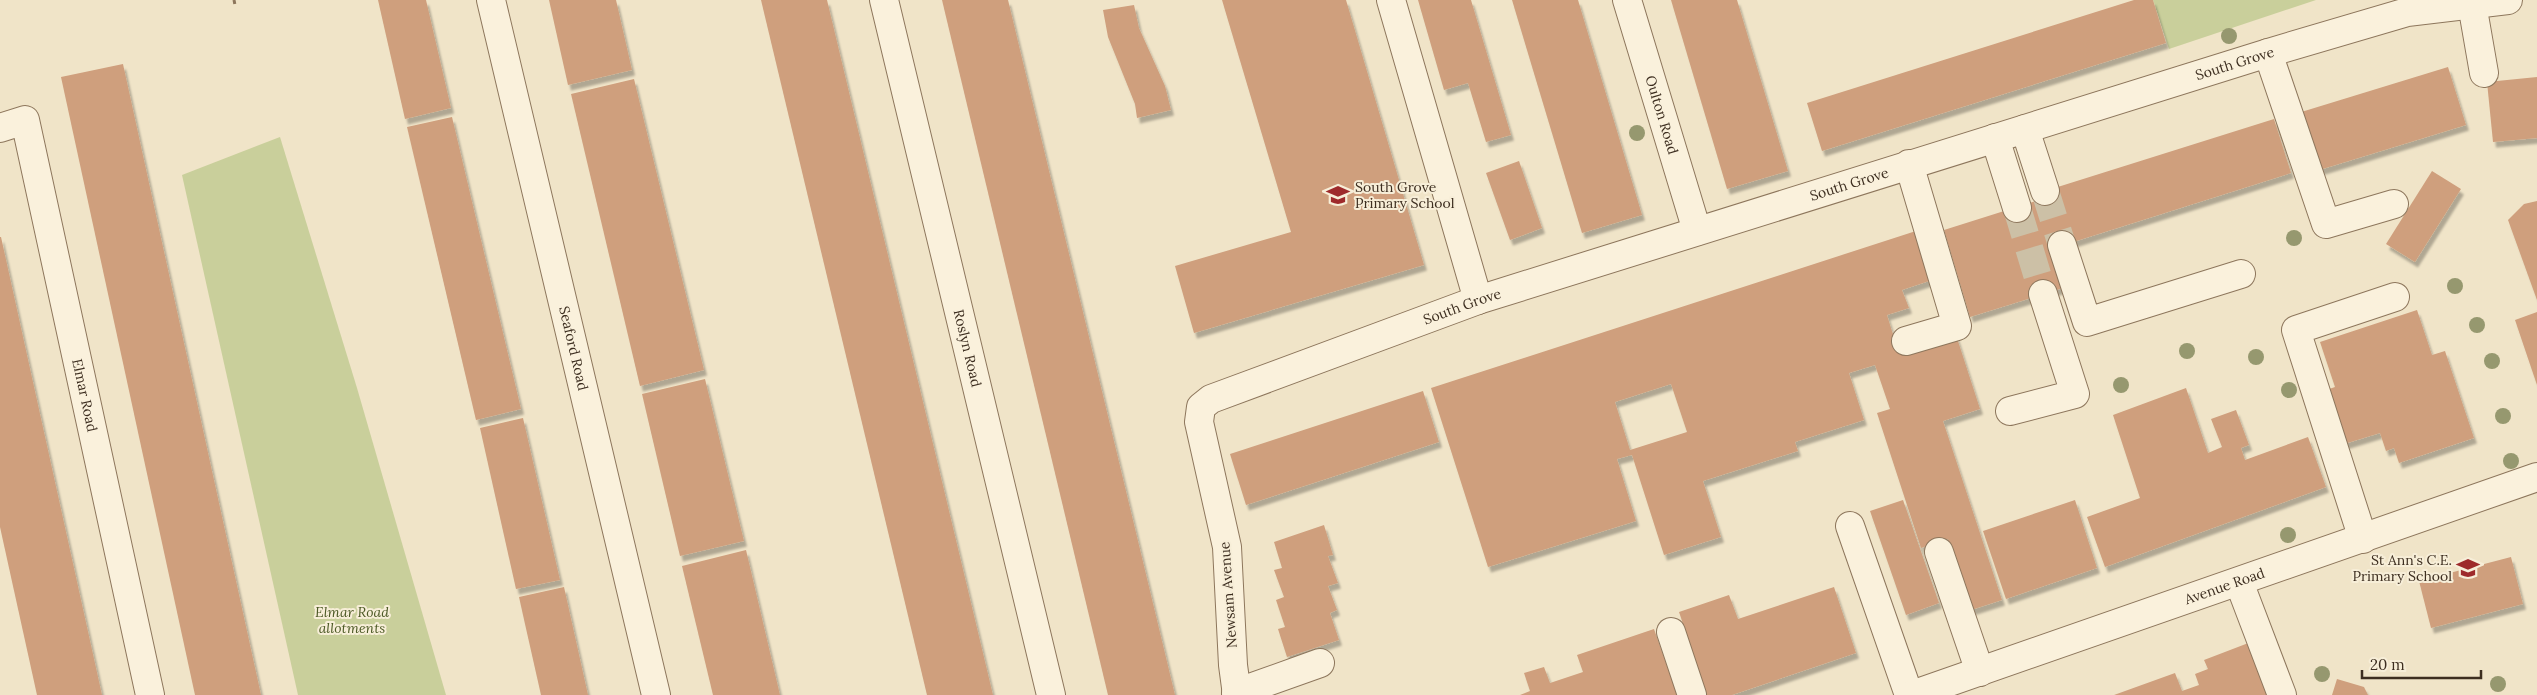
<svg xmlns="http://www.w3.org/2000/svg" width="2537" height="695" font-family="Lora,serif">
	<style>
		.garden { fill: #c9cf9b }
		.building { fill: #cf9f7d; fill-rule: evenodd; filter: url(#shadow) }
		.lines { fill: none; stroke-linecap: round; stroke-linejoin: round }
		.minor-tunnel { stroke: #ccc0a6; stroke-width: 28; stroke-dasharray: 28 14; stroke-linecap: butt }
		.minor-casing { stroke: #8d765c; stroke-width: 30 }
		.path { stroke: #8d765c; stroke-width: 3; stroke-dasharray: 4 2.5; stroke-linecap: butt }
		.minor { stroke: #faf1dc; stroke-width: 28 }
		.tree { fill: #96986f }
		.labels { text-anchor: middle; stroke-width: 4; stroke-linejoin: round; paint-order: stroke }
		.street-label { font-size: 14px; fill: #3d2e20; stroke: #f7eed8 }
		.poi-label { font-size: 14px; fill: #3d2e20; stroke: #f7eed8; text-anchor: start }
		.park-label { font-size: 14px; font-style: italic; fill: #4d5a26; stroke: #f7eed8 }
	</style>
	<defs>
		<filter id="shadow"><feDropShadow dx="3" dy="5.5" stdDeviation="1" flood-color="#0004"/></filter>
	</defs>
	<rect width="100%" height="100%" fill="#f0e4c8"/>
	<g class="garden">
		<polygon points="2153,0 2316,0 2169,49"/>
		<polygon points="280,137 357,388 446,695 298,695 182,175"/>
	</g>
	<g class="building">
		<polygon points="378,0 426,0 451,108 405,119"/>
		<polygon points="549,0 616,0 632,70 568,85"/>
		<polygon points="761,0 827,0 993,695 927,695"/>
		<polygon points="942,0 1008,0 1175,695 1108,695"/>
		<polygon points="1222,0 1346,0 1424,265 1194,333 1175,266 1291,232"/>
		<polygon points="1418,0 1471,0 1511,135 1486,142 1468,83 1444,90"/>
		<polygon points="1512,0 1578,0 1642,215 1582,233"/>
		<polygon points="1671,0 1737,0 1788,171 1727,189"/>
		<polygon points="2134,0 2153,0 2166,43 1822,151 1807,103"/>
		<polygon points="1134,5 1139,28 1165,86 1171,110 1137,118 1135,104 1108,37 1103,10"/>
		<polygon points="123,64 261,695 195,695 61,77"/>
		<polygon points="2448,67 2466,125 2316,171 2298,113"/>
		<polygon points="2537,77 2537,138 2493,142 2487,82"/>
		<polygon points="634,79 704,370 640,386 571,94"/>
		<polygon points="452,117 521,409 476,420 407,127"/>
		<polygon points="2274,119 2291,173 2051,249 2063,288 1970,317 1944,230 2036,201 2045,191"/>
		<polygon points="1519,161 1542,228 1510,240 1486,173"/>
		<polygon points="2432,171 2461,189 2415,262 2386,244"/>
		<polygon points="2537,201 2537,300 2508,220 2524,204"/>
		<path d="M1919,230l16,49 -33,11 7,18 -22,7 12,39 57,-19 24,74 -37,12 59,179 -31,10 -23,-71 -27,9 -44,-135 13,-4 -15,-44 -26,8 15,47 -69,22 3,9 -95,30 18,56 -57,18 -32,-100 -15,4 19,62 -148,46 -57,-179zM1671,384l16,48 -57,18 -15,-48z"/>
		<polygon points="0,237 1,237 102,695 37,695 0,527"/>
		<polygon points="2417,310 2432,355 2445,351 2474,438 2399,463 2394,448 2386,451 2380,433 2344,444 2326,390 2335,387 2320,342"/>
		<polygon points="2537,312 2537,385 2515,320"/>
		<polygon points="705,379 744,541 680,556 642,394"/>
		<polygon points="2186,388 2208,453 2222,447 2211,419 2236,410 2249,445 2241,448 2245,460 2308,437 2326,487 2105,567 2087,517 2140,498 2113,415"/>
		<polygon points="1423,391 1439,442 1246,505 1230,454"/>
		<polygon points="523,418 560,580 516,589 480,428"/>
		<polygon points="1903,500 1939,603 1906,615 1870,511"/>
		<polygon points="2075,500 2097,568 2006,599 1983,531"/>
		<polygon points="1324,525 1333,555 1328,556 1338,583 1328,586 1337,610 1330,613 1339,640 1287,657 1278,629 1285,627 1276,600 1284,597 1274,570 1282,568 1274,542"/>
		<polygon points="746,550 780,695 713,695 682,566"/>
		<polygon points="2511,557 2523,604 2431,628 2419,581"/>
		<polygon points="564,587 588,695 541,695 525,624 519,597"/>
		<polygon points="1834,587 1856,653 1732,695 1707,695 1679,612 1729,595 1738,619"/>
		<polygon points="1654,629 1677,695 1520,695 1530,691 1524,673 1544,667 1550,683 1583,672 1577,655"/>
		<polygon points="2251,642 2271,695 2114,695 2175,673 2182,691 2199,685 2195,674 2208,669 2204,660"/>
		<polygon points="2337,679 2364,687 2368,695 2332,695"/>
	</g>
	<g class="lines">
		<g class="minor-tunnel">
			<polyline points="2045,191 2062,245"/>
			<polyline points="2017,208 2043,294"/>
		</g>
		<defs>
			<g id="minor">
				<path id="s1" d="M491,0l165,695"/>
				<path id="s2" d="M884,0l167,695"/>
				<polyline points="1391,0 1478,300"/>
				<path id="s3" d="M1627,0l70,231"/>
				<polyline points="2472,4 2484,73"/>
				<polyline points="2268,53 2326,224 2394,204"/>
				<path id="s4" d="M0,128l25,-8 125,575"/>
				<polyline points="2025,129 2045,191"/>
				<polyline points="1995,138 2017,208"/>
				<polyline points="2062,245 2087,322 2241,274"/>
				<polyline points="1906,341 1957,326 1909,164"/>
				<polyline points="2010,411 2075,394 2043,294"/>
				<polyline points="1850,526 1909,695"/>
				<polyline points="2363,539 2296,330 2395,297"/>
				<polyline points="1939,552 1980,672"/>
				<polyline points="2239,582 2282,695"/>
				<polyline points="1671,632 1692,695"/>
				<polyline points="1236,693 1320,663"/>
				<path id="s5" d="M1237,695l-4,-30 -6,-118 -28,-125 2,-15 10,-8 267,-99 790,-247 139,-41 101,-12"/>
				<path id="s6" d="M1912,695l625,-218"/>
			</g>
		</defs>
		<use href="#minor" class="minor-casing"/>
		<polyline class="path" points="234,0 235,5"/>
		<use href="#minor" class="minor"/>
	</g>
	<g class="tree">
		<circle cx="2229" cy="36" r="8"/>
		<circle cx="1637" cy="133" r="8"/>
		<circle cx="2294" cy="238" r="8"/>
		<circle cx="2455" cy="286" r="8"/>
		<circle cx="2477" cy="325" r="8"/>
		<circle cx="2187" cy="351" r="8"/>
		<circle cx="2256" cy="357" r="8"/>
		<circle cx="2492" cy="361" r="8"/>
		<circle cx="2121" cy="385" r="8"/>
		<circle cx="2289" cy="390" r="8"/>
		<circle cx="2503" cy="416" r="8"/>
		<circle cx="2511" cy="461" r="8"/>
		<circle cx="2288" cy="535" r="8"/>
		<circle cx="2322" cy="674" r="8"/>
		<circle cx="2498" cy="684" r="8"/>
	</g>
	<defs>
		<symbol id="school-bare" viewBox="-9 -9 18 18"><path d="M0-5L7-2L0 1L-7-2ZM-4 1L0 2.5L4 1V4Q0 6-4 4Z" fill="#9e2a2b" stroke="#f7eed8" stroke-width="2.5" paint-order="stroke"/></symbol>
	</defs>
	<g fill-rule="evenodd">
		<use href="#school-bare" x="1322" y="179" width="32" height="32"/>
		<use href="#school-bare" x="2452" y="552" width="32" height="32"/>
	</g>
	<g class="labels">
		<g class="street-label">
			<text dy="5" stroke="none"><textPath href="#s5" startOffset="1382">South Grove</textPath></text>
			<text dy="5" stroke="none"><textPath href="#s3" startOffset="120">Oulton Road</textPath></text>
			<text dy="5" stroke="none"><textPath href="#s5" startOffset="978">South Grove</textPath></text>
			<text dy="5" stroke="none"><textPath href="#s5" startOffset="572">South Grove</textPath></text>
			<text dy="5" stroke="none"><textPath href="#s1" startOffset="358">Seaford Road</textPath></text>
			<text dy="5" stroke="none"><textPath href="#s2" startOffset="358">Roslyn Road</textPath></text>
			<text dy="5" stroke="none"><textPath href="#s4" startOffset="308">Elmar Road</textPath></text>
			<text dy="5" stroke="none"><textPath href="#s6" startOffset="331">Avenue Road</textPath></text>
			<text transform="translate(1228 595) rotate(-94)" y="5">Newsam Avenue</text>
		</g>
		<g class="poi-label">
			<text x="1355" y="192">South Grove<tspan x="1355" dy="16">Primary School</tspan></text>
			<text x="2452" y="565" text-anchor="end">St Ann's C.E.<tspan x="2452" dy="16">Primary School</tspan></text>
		</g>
		<g class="park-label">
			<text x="352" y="617">Elmar Road<tspan x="352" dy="16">allotments</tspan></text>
		</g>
	</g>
	<path d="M2362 670v8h119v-8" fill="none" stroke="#3d2e20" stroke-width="2.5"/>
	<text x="2370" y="670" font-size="15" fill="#3d2e20" stroke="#f7eed8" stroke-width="4" paint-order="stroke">20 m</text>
</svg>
